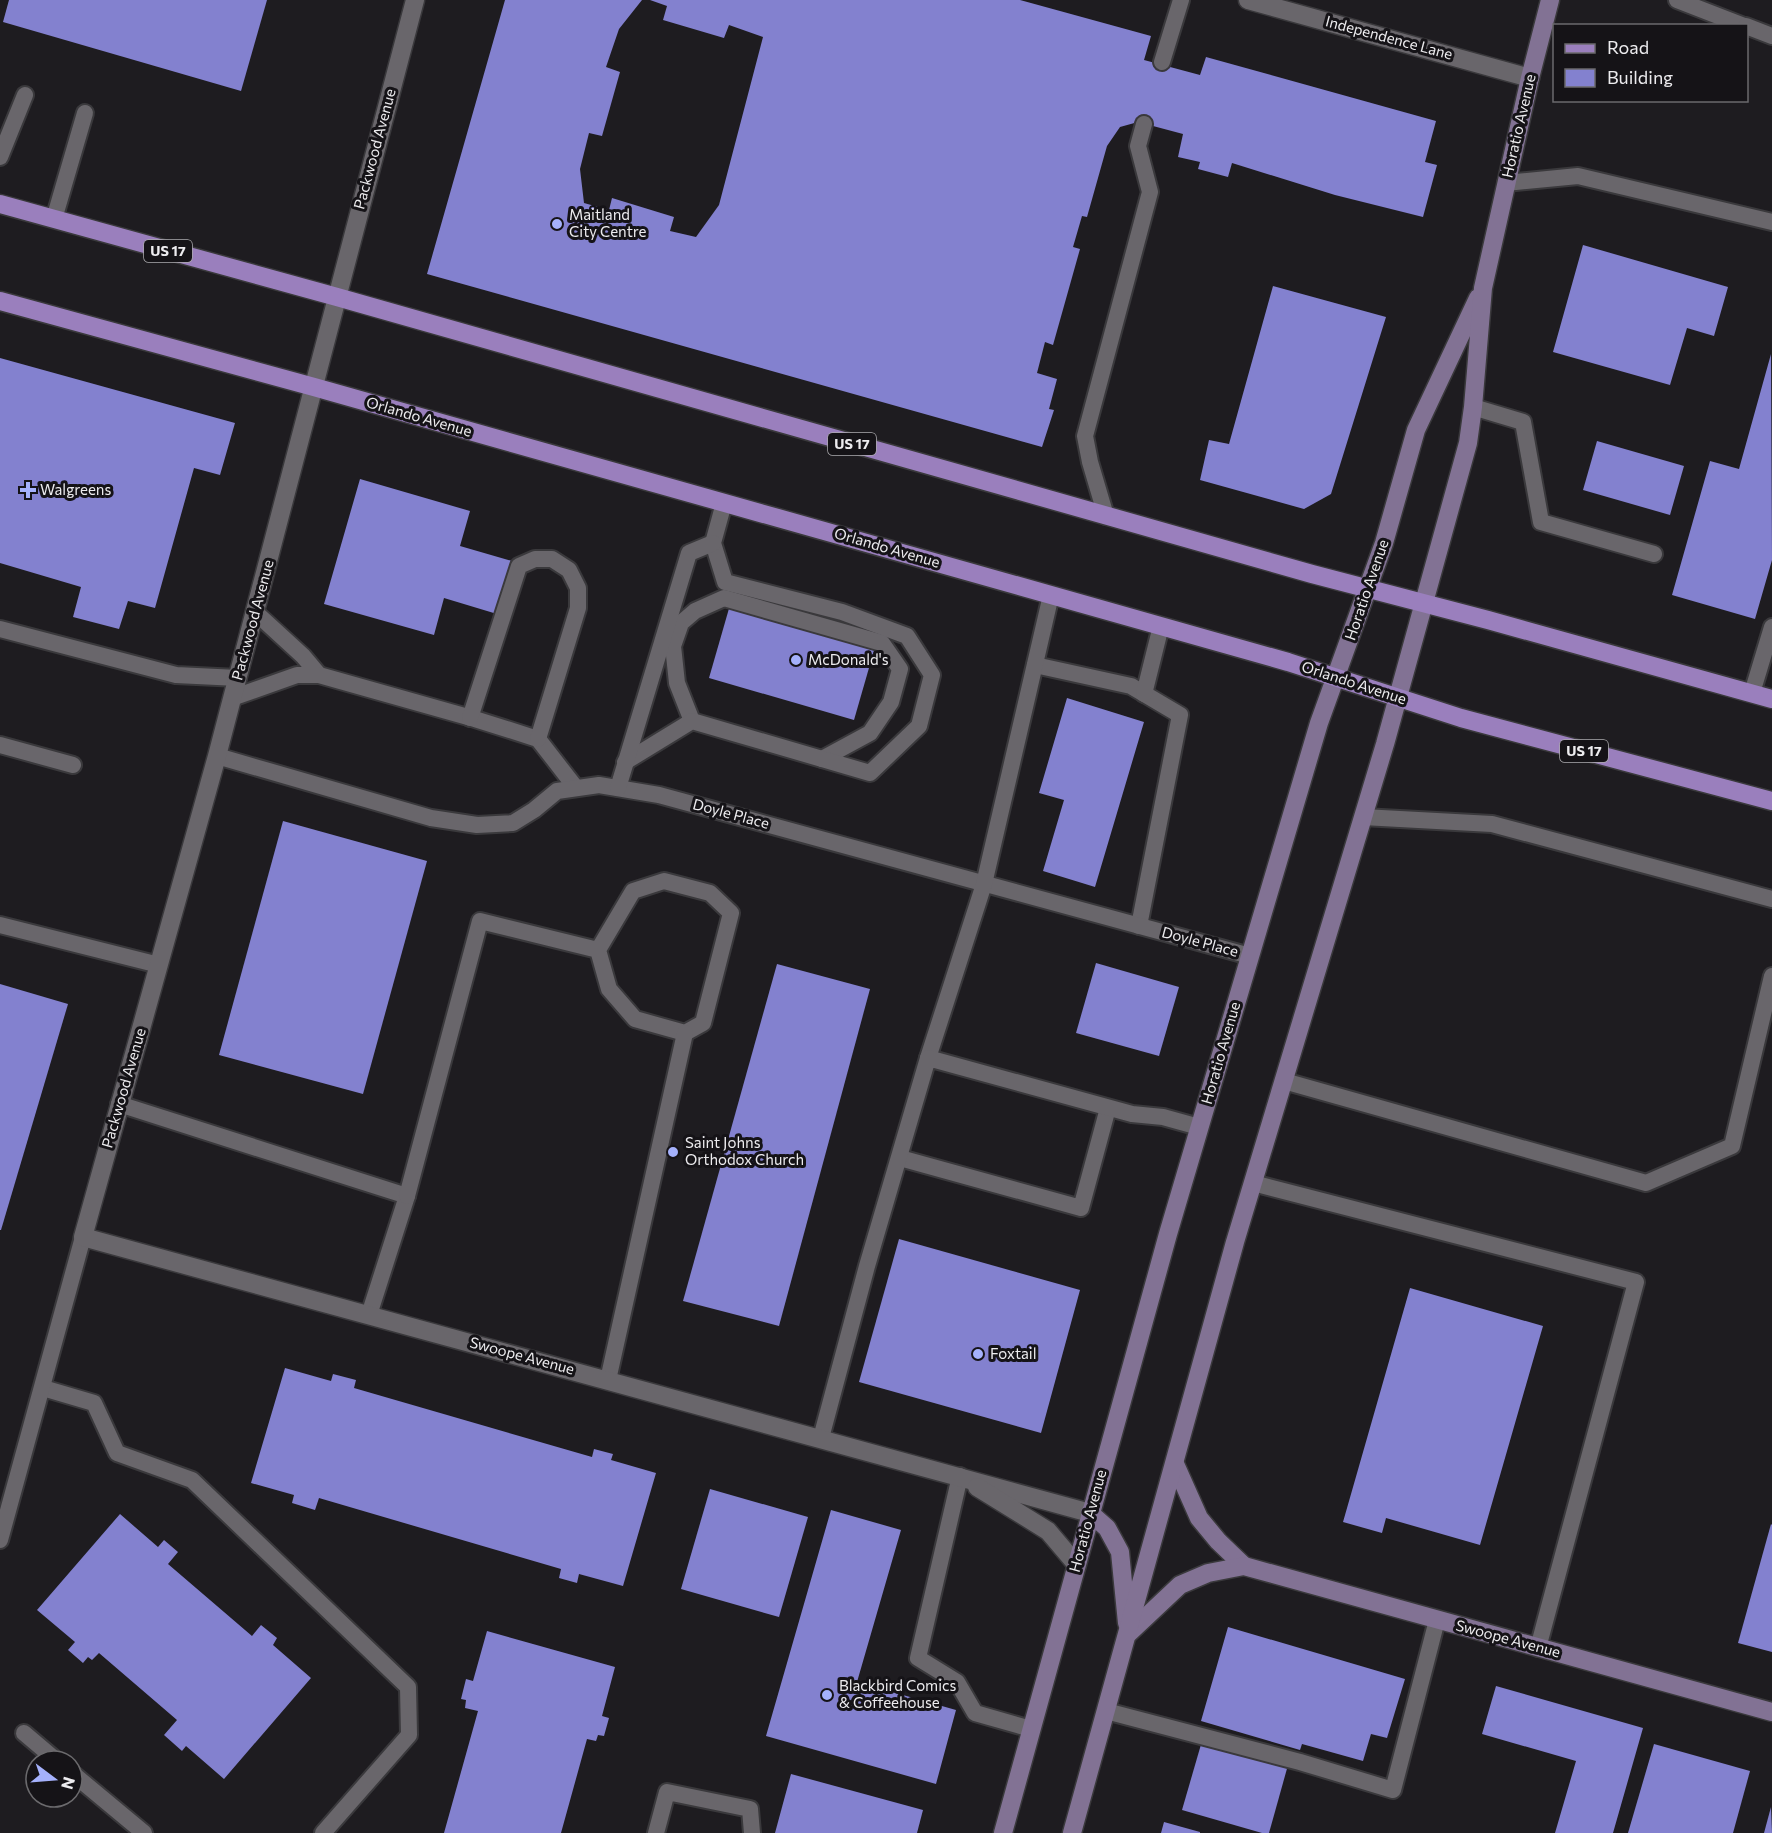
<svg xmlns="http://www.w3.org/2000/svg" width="1772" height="1833" font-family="Commissioner,sans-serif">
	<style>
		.building { fill: #8381cf }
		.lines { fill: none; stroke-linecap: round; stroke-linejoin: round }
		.lane-casing { stroke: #3a393c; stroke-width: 20 }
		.street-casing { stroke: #3a393c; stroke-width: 21 }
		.secondary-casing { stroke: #3a393c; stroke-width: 21 }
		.primary-casing { stroke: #3a393c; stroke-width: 21 }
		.lane { stroke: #69666b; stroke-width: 16 }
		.street { stroke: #69666b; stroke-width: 18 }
		.secondary { stroke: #827294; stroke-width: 18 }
		.primary { stroke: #9a7fbd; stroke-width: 18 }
		.poi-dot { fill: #a5b1fc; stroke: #151317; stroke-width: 2 }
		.labels { text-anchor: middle; stroke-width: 6; stroke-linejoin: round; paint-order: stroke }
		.shield { fill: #151317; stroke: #acabae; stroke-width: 1.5 }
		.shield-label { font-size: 14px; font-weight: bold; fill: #edecef }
		.street-label { font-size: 15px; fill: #edecef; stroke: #151317 }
		.poi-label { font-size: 15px; fill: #edecef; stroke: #151317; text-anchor: start }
	</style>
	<rect width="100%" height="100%" fill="#1e1c20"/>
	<g class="building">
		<polygon points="9,0 267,0 241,91 3,22"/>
		<polygon points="505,0 642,0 619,29 606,67 620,72 602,136 589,133 580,169 584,203 609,210 612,198 674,217 670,231 696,237 719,205 763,37 729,25 724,38 663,20 667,6 650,0 1020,0 1151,36 1144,60 1200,75 1206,57 1436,121 1425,162 1437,165 1423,217 1335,195 1232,163 1228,177 1198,169 1200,162 1178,157 1183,134 1138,122 1120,127 1107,146 1087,217 1082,216 1073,247 1080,249 1053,345 1045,342 1037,373 1057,379 1049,409 1054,410 1042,447 427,274"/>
		<polygon points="1583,245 1728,287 1714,336 1687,328 1670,385 1553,352"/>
		<polygon points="1273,286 1386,317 1331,494 1304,509 1200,480 1209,440 1229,444"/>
		<polygon points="1771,354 1772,560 1755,619 1672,595 1710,461 1739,469"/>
		<polygon points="0,358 235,423 220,475 194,468 155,608 128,601 119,629 73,617 81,587 0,563"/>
		<polygon points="1597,441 1684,466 1670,515 1583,490"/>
		<polygon points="360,479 470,511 460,546 512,561 497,614 444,598 434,635 324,604"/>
		<polygon points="730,605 875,647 854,720 709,678"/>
		<polygon points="1067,698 1144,722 1095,887 1043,871 1064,800 1039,793"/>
		<polygon points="283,821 427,861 363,1094 219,1055"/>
		<polygon points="1096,963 1179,987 1159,1056 1076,1033"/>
		<polygon points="777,964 870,989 779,1326 683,1301"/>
		<polygon points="0,984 68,1004 1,1230 0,1230"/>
		<polygon points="899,1239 1080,1290 1041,1433 859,1382"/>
		<polygon points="1410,1288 1543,1326 1480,1545 1386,1518 1382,1533 1343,1522"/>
		<polygon points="285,1368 331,1381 333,1374 356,1380 354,1388 592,1457 594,1449 613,1454 611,1460 656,1473 623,1586 579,1574 577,1583 559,1578 561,1569 319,1498 315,1510 292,1503 294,1495 251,1483"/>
		<polygon points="710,1489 808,1517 779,1617 681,1589"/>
		<polygon points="831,1510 901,1530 857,1682 956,1710 936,1784 766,1736"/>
		<polygon points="120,1514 158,1547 164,1540 178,1552 168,1564 252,1636 261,1625 277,1638 273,1645 311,1678 224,1779 186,1746 182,1751 164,1735 177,1720 99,1653 92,1660 88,1657 83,1663 68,1650 75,1642 37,1610"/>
		<polygon points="1771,1524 1772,1525 1772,1652 1738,1643"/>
		<polygon points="1228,1627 1405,1679 1387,1738 1371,1734 1363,1761 1302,1744 1300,1750 1201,1721"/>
		<polygon points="487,1631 615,1667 602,1716 609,1718 604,1736 598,1735 596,1741 587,1739 561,1833 444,1833 478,1711 465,1708 466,1700 461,1699 466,1679 473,1681"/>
		<polygon points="1496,1686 1643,1728 1613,1833 1555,1833 1576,1761 1482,1734"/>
		<polygon points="1202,1741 1288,1765 1269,1833 1262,1833 1182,1810"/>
		<polygon points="1654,1744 1750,1771 1733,1833 1628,1833"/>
		<polygon points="791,1774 923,1810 917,1833 775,1833"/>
		<polygon points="1771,1807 1772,1833 1764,1833"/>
		<polygon points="1164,1822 1200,1832 1200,1833 1161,1833"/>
	</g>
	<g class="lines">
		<defs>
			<g id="lane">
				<polyline points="1677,0 1744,26"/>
				<polyline points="1746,26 1772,36"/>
				<polyline points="1162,62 1181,0"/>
				<polyline points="0,157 25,95"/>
				<polyline points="1506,183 1578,176 1772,222"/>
				<polyline points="54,219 85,113"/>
				<polyline points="1473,407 1523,422 1541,522 1654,554"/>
				<polyline points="1106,516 1090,462 1085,436 1150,192 1138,146 1144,124"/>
				<polyline points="255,612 303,656 319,675"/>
				<polyline points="0,629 176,675 238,678"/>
				<polyline points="1035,665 1131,686 1180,715 1139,926"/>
				<polyline points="1752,693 1772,627"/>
				<polyline points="1144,694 1161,626"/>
				<polyline points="232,698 297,675 319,675 475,719 538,739 576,788"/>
				<polyline points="470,718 519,566 535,559 552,559 569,570 578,588 578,608 538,739"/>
				<polyline points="692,721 677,683 673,646 681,623 695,611 724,598 882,643 900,669 891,702 870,733 822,759"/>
				<polyline points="0,745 73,765"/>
				<polyline points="217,756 431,818 477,825 513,823 534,810 557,791 599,785 659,795 1250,956"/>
				<polyline points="625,762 692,721 870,773 919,726 932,675 907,636 842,612 725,582 713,543 724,503"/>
				<polyline points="618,788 689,553 713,543"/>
				<polyline points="1363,817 1492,824 1772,899"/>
				<polyline points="0,925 159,965"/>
				<polyline points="928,1058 984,884 1051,595"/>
				<polyline points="1284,1081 1646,1183 1732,1146 1772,976"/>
				<polyline points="119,1104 407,1196 369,1315"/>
				<polyline points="900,1158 1081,1208 1108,1108"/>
				<polyline points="1253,1183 1636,1282 1538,1648"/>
				<polyline points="407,1196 480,921 598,950 609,989 635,1019 685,1033 703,1023 731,913 710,893 664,881 633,891 598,950"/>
				<polyline points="608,1380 685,1033"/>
				<polyline points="43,1388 94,1403 117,1453 192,1480 408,1687 409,1735 323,1833"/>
				<polyline points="821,1438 867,1266 928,1058 1132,1114 1163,1117 1199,1127"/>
				<polyline points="960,1476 918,1658 957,1682 975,1713 1031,1729"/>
				<polyline points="0,1540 83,1237"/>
				<polyline points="1106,1711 1300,1762 1393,1790 1437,1620"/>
				<polyline points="24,1733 57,1761"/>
				<polyline points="72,1773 144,1833"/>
				<polyline points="656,1833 667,1792 750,1809 752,1833"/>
			</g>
			<g id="street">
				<polyline points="415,0 217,756 83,1237 1090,1513"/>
				<polyline points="1248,0 1530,78"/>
				<polyline points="977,1487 1048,1531 1076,1564"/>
			</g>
			<g id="secondary">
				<polyline points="1175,1464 1199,1518 1218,1541 1244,1566"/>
				<polyline points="1090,1513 1107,1528 1120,1552 1127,1623"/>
				<polyline points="1129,1633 1180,1585 1208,1573 1244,1566 1772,1712"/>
				<polyline points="1003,1833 1168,1234 1319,723 1384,543 1416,430 1478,298"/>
				<polyline points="1072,1833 1235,1242 1385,744 1468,443 1473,407 1483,288 1530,78 1550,0"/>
			</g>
			<g id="primary">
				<polyline points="0,204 337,297 1312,574 1488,620 1772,699"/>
				<polyline points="0,301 314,387 1288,662 1461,718 1772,801"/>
			</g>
		</defs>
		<use href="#lane" class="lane-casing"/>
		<use href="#street" class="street-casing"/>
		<use href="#secondary" class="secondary-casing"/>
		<use href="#primary" class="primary-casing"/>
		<use href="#lane" class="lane"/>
		<use href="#street" class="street"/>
		<use href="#secondary" class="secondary"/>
		<use href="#primary" class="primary"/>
	</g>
	<g class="poi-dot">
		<circle cx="557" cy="224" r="6"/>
		<path d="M25 481h6v6h6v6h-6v6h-6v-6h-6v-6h6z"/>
		<circle cx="796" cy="660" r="6"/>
		<circle cx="673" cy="1152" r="6"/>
		<circle cx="978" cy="1354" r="6"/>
		<circle cx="827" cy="1695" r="6"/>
	</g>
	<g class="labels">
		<g class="shield">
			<rect x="144" y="240" width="48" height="22" rx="4.5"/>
			<rect x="828" y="433" width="48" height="22" rx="4.5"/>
			<rect x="1560" y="740" width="48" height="22" rx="4.5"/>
		</g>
		<g class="shield-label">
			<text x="168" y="256">US 17</text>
			<text x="852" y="449">US 17</text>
			<text x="1584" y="756">US 17</text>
		</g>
		<g class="street-label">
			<text transform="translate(1389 38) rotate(15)" y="5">Independence Lane</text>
			<text transform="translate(1519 126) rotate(-77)" y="5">Horatio Avenue</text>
			<text transform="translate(375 149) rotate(-75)" y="5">Packwood Avenue</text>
			<text transform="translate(419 417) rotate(16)" y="5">Orlando Avenue</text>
			<text transform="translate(887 548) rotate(16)" y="5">Orlando Avenue</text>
			<text transform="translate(1367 590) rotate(-71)" y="5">Horatio Avenue</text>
			<text transform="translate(253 620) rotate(-75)" y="5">Packwood Avenue</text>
			<text transform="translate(1354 683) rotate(18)" y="5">Orlando Avenue</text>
			<text transform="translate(731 814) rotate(15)" y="5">Doyle Place</text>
			<text transform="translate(1200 942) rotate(15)" y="5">Doyle Place</text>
			<text transform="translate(1221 1053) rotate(-74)" y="5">Horatio Avenue</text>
			<text transform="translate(124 1088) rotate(-74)" y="5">Packwood Avenue</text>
			<text transform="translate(522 1356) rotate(15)" y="5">Swoope Avenue</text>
			<text transform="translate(1088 1521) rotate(-75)" y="5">Horatio Avenue</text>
			<text transform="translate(1508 1639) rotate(15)" y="5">Swoope Avenue</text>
		</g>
		<g class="poi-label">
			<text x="569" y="220">Maitland<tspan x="569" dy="17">City Centre</tspan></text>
			<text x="40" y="495">Walgreens</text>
			<text x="808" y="665">McDonald's</text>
			<text x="685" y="1148">Saint Johns<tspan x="685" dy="17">Orthodox Church</tspan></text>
			<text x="990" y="1359">Foxtail</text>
			<text x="839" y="1691">Blackbird Comics<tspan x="839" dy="17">&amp; Coffeehouse</tspan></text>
		</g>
	</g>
	<rect x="1553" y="24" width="195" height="78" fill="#151317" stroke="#6b6a6d" stroke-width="1.5"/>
	<rect x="1565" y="44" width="30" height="9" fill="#9a7fbd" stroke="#6b6a6d" stroke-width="1.5"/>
	<text x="1607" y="54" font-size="18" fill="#edecef">Road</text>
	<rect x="1565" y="69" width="30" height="18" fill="#8381cf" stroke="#6b6a6d" stroke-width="1.5"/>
	<text x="1607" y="84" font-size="18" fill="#edecef">Building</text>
	<g transform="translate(54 1779) rotate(106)"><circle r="28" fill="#151317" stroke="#6b6a6d" stroke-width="1.5"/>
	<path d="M0-4.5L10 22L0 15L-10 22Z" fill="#a5b1fc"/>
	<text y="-9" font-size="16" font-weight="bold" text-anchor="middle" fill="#edecef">N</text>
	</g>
</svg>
